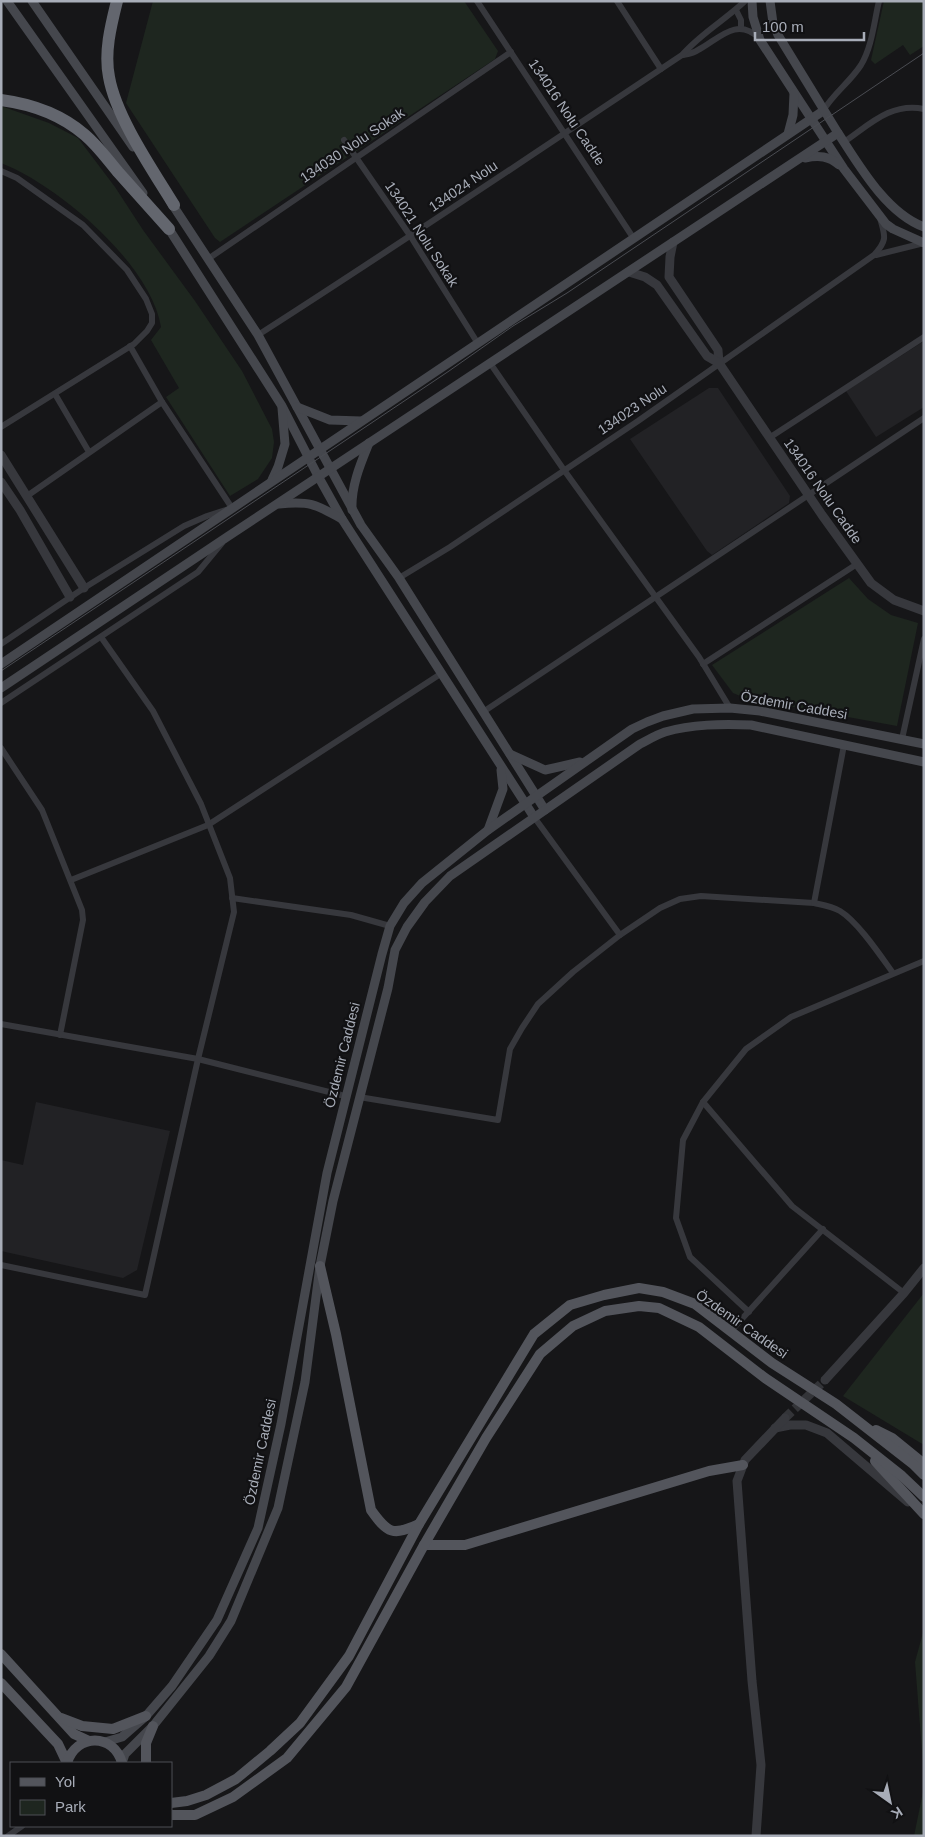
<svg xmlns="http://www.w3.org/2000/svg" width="925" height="1837" font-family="Helvetica,sans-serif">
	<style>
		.built { fill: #222225 }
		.green { fill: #1e261f }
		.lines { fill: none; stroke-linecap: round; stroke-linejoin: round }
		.tertiary-tunnel { stroke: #333438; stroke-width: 9; stroke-dasharray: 9 4.5; stroke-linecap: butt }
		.minor { stroke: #37383d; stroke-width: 6 }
		.tertiary { stroke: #37383d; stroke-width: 9 }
		.secondary { stroke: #45474d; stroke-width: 9 }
		.primary { stroke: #53555c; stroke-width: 10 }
		.motorway { stroke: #63666e; stroke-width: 12 }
		.tram { stroke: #4a4c52; stroke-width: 1 }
		.labels { text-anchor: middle; stroke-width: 4.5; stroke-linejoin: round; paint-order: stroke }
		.street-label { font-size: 14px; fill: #a8adb8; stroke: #111113 }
	</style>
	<rect width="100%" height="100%" fill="#161618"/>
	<g class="built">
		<polygon points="924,341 924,407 876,437 846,391"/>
		<polygon points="709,388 718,388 790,496 789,503 712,555 707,551 630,439"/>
		<polygon points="36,1102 170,1131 137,1270 123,1278 1,1251 1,1160 23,1165"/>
	</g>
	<g class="green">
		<polygon points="153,1 464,1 498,51 495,59 220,242 215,238 126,103"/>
		<polygon points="884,1 924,1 924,46 910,55 903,45 875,64 871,60"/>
		<path d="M1,106l48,17 29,15 37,49 28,43 52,71 47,70 30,58 2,13 -2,16 -14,21 -28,17 -64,-99 13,-9 -28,-48 10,-13c-10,-63 -103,-142 -160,-164z"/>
		<polygon points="849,578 868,599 891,615 918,623 897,726 745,698 733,693 712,665"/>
		<polygon points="924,1293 924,1445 843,1396"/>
		<polygon points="924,1629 924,1777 915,1662"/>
		<polygon points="924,1787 924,1836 914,1836"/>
	</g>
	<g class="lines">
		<polyline class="tertiary-tunnel" points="785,1418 825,1380"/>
		<g class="minor">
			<polyline points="477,1 634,239"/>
			<polyline points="617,1 661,69"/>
			<polyline points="736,10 741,20 741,29"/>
			<path d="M683,55c5,-1 11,-2 15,-5 20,-10 38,-34 61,-12"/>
			<path d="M823,111c10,-17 27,-29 38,-46 11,-18 13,-43 18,-64"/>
			<polyline points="344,140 411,237 477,342"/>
			<path d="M844,142c25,-17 47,-40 80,-33"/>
			<polyline points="1,171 17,178 83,225 127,270 146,299 152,314 152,323 147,331 134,344 1,427"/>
			<polyline points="876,255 924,243"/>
			<polyline points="208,259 511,52"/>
			<path d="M258,335c142,-91 283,-186 424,-280 18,-21 43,-35 63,-54"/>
			<polyline points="490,363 564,470 699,657 730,708"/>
			<polyline points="55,394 89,452"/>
			<polyline points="769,438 924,337"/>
			<polyline points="27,496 162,402"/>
			<path d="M399,578l51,-31 188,-126 236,-166c14,-15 11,-19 6,-37"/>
			<polyline points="1,644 84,588 184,526 207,516 232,508 162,402 130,346"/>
			<polyline points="703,664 857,564"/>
			<polyline points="1,703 198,572 222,543"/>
			<polyline points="483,712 924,418"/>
			<polyline points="902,739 924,639"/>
			<polyline points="1,748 42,810 82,910 83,920 60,1035"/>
			<path d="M534,817l86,118 40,-27 20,-9 21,-3 113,7c9,2 17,3 26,8 18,11 40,44 53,62"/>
			<polyline points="71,880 208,825 442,673"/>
			<polyline points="232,898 351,915 390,926"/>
			<polyline points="814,903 844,745"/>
			<polyline points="1,1024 198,1059 345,1096"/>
			<polyline points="359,1097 498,1120 510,1049 522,1028 538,1004 573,972 620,935"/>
			<polyline points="703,1102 792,1206 904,1293"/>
			<polyline points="1,1265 145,1295 198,1059 234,912 230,878 201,804 153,711 101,637"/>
			<polyline points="749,1312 690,1257 676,1218 683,1140 703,1102 746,1049 791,1017 924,961"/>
			<polyline points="731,1331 823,1229"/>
			<polyline points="8,1836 22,1826"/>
		</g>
		<g class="tertiary">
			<polyline points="673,242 670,257 669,277 718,350 719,363"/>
			<polyline points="629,272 645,277 657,285 707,356 719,363 822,515 871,583 894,600 924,611"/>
			<polyline points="1,455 84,588"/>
			<polyline points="1,482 20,510 70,597"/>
			<polyline points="825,1380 904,1293 924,1268"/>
			<polyline points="775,1428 790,1425 806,1425 827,1433 908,1502"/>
			<polyline points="756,1836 761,1765 752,1681 737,1481 745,1460 785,1418"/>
		</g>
		<g class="secondary">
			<polyline points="7,1 143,193"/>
			<polyline points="32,1 133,147"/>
			<polyline points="752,1 753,17 760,40 844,169 886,224 893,229 924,243"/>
			<path d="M838,133c21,32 48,80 86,94"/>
			<polyline points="788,134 793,115 794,93"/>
			<path d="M805,158c14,-3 24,-2 34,7"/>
			<polyline points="170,201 258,335 361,525 399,578 545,810"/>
			<polyline points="167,226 282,406 318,476 342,519 534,817"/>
			<polyline points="297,407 330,420 361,421"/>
			<polyline points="272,480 278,467 285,444 282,408"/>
			<path d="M279,504c31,-3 36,0 63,15"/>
			<path d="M352,510c-1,-24 8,-45 17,-67"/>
			<polyline points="1,664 823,111"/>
			<polyline points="1,688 227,537 838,133 778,35 773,23 770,1"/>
			<polyline points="510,754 545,770 580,762"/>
			<polyline points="488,830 503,789 501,770"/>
			<polyline points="105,1742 122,1737 146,1716 172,1686 217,1620 258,1528 281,1424 327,1173 382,954 390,926 404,903 422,883 488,830 632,729 647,722 663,716 693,709 730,708 760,711 924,744"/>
			<path d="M122,1763l3,-9 28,-28 56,-70 22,-35 47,-113 27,-126 15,-116 13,-65 55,-213 7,-38 12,-23 18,-25 25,-26 190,-132c8,-4 16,-9 25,-12 27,-8 57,-8 86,-7l173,37"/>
		</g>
		<g class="primary">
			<path d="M320,1266l16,68 35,176c17,24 22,26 48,14"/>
			<polyline points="876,1430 892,1438 924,1464"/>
			<polyline points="875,1461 924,1514"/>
			<polyline points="424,1545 465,1545 709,1471 743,1465"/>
			<polyline points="1,1654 74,1734 89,1741"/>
			<polyline points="1,1683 58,1744 67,1763"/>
			<polyline points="61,1718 82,1726 113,1729 146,1716"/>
			<path d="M67,1763c9,-30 47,-30 55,0"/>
			<polyline points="146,1763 146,1743 153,1726"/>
			<polyline points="171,1803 187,1801 206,1795 236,1779 270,1751 300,1723 349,1656 419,1524 534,1334 570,1305 604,1295 639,1288 663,1292 695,1304 772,1363 836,1404 913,1464 924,1475"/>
			<polyline points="171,1815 195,1815 233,1797 287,1758 346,1687 424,1545 486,1438 540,1354 573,1326 605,1311 639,1306 659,1308 699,1327 765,1378 854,1438 902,1476 924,1497"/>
		</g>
		<g class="motorway">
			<path d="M117,1c-6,24 -13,51 -8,76 7,40 43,92 65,128"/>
			<path d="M1,100c30,4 61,15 84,35 13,11 22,24 33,37 17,19 34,38 51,57"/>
		</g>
		<polyline class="tram" points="1,671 449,371 513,326 567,293 924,53"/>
	</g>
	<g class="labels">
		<g class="street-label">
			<text transform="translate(567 112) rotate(56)" y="5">134016 Nolu Cadde</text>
			<text transform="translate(352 145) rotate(-34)" y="5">134030 Nolu Sokak</text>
			<text transform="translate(463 186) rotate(-34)" y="5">134024 Nolu</text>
			<text transform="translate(422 234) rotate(57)" y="5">134021 Nolu Sokak</text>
			<text transform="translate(632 409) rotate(-34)" y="5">134023 Nolu</text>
			<text transform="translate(823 491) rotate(55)" y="5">134016 Nolu Cadde</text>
			<text transform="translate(794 705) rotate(10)" y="5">Özdemir Caddesi</text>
			<text transform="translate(342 1055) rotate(-76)" y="5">Özdemir Caddesi</text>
			<text transform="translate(742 1324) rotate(35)" y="5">Özdemir Caddesi</text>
			<text transform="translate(260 1452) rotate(-78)" y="5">Özdemir Caddesi</text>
		</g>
	</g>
	<rect width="925" height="1837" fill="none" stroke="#a8adb8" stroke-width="5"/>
	<rect x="10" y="1762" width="162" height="65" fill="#111113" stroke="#4d4f55"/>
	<rect x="20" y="1778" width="25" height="8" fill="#53555c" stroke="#4d4f55"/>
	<text x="55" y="1787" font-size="15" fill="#a8adb8">Yol</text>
	<rect x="20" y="1800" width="25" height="15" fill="#1e261f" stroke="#4d4f55"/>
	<text x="55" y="1812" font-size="15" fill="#a8adb8">Park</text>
	<g transform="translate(890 1802) rotate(147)" stroke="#111113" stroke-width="4" paint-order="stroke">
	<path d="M0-4L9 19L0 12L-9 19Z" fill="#a8adb8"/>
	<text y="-8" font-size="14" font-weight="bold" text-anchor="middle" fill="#a8adb8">K</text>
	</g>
	<path d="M755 32v8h109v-8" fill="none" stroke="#a8adb8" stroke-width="2.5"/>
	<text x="762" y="32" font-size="15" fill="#a8adb8" stroke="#111113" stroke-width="4" paint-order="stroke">100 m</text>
</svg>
